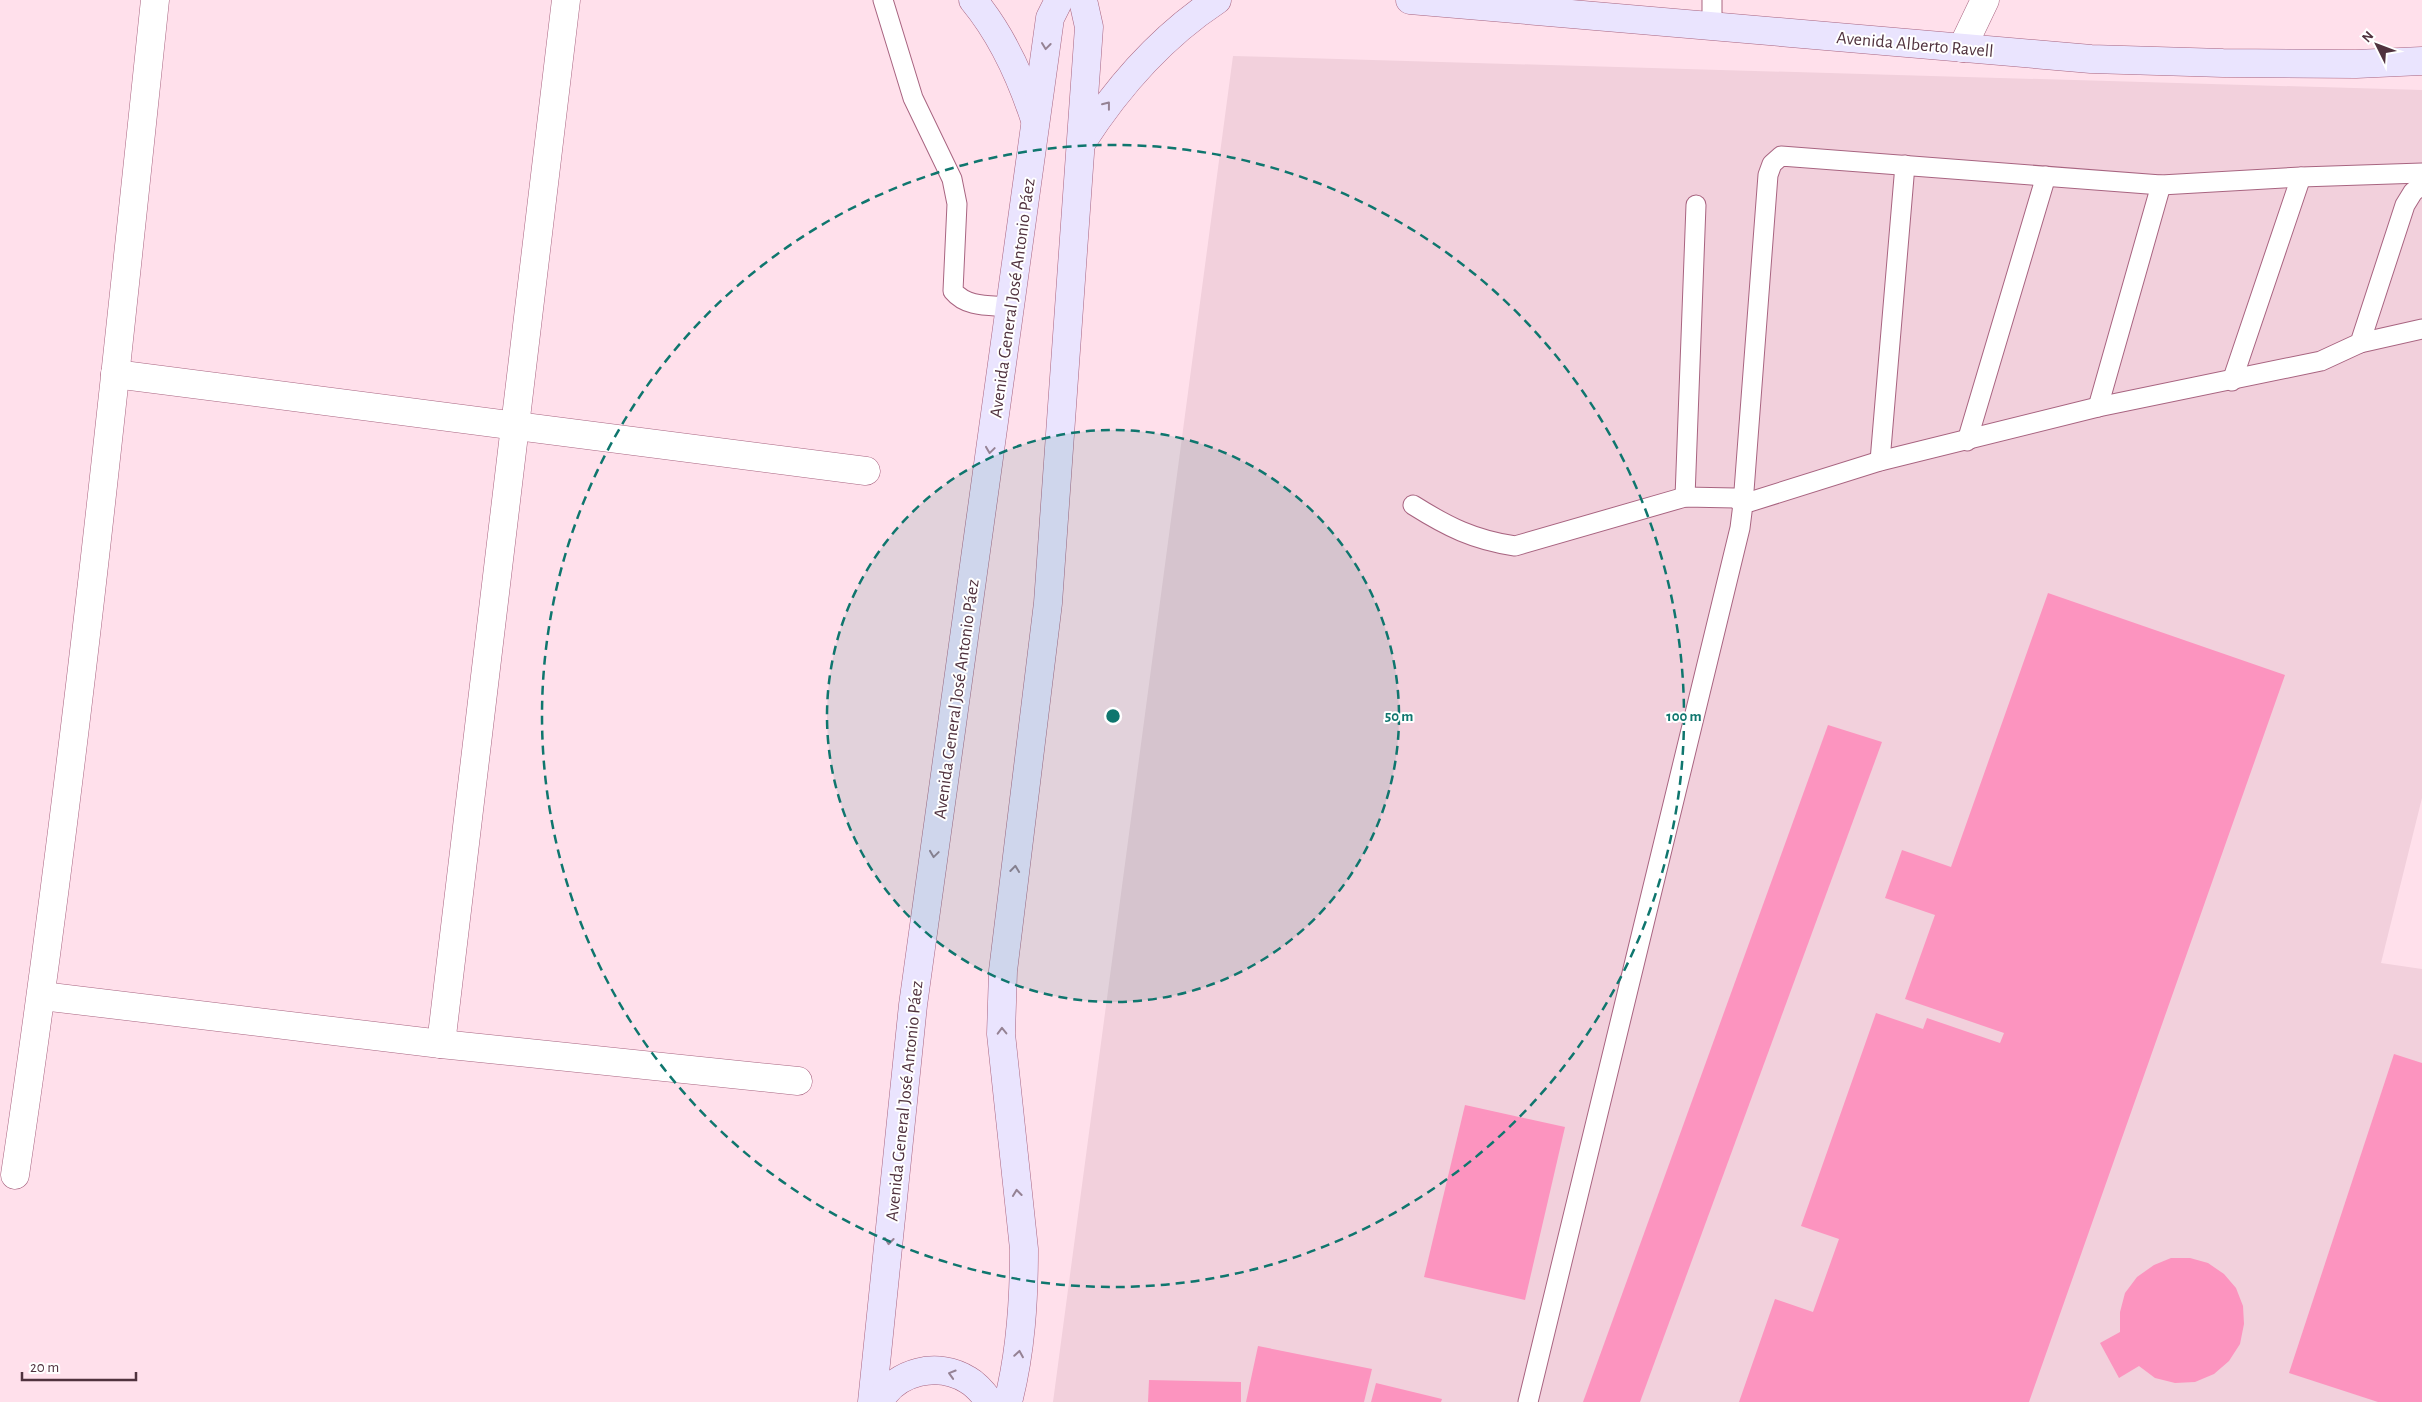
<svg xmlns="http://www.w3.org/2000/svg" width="2422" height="1402" font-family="'Alegreya Sans',sans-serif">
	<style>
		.built { fill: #f2d0dc }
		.building { fill: #fc94bf }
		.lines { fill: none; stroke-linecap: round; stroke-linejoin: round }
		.lane-casing { stroke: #a86480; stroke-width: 21 }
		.street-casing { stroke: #a86480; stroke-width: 29 }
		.secondary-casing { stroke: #a86480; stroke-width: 29 }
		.lane { stroke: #fff; stroke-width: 19 }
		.street { stroke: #fff; stroke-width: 28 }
		.secondary { stroke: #eae4fe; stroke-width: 28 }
		.oneway { stroke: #958294 }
		.ring { fill: none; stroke: #0f766e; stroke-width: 2.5; stroke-dasharray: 9 6 }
		.labels { text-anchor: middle; stroke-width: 4; stroke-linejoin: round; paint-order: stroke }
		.street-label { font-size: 18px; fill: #50323e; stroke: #fff }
		.centre { fill: #0f766e; stroke: #fff; stroke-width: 2.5 }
		.ring-label { font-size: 15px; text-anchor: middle; font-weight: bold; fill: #0f766e; stroke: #fff; stroke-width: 4; stroke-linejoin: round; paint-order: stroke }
	</style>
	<rect width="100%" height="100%" fill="#ffe0eb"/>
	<polygon class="built" points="1233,56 2422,90 2422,798 2381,963 2422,969 2422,1402 1053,1402"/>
	<g class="building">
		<polygon points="2048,593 2285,675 2029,1402 1739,1402 1775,1299 1813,1312 1839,1239 1801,1226 1876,1013 1923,1029 1927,1018 2000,1043 2004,1033 1905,999 1935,915 1885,898 1902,850 1951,867"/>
		<polygon points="1828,725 1882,742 1640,1402 1583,1402"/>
		<polygon points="2394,1054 2422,1063 2422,1402 2378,1402 2289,1373"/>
		<polygon points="1465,1105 1565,1127 1525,1300 1424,1277"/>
		<polygon points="2171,1258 2190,1258 2208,1263 2224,1274 2236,1288 2243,1306 2244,1324 2240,1344 2229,1361 2214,1374 2195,1382 2175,1383 2155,1378 2139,1366 2119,1378 2100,1343 2120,1332 2120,1312 2125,1293 2137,1277 2154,1265"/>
		<polygon points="1258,1346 1372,1369 1364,1402 1246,1402"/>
		<polygon points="1149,1380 1241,1382 1241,1402 1148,1402"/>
		<polygon points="1376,1383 1442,1399 1441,1402 1371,1402"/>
	</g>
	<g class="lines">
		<defs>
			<g id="lane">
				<path d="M883,0l30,98 39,81 5,25 -4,87c14,17 37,14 57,16"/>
				<polyline points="1712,26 1712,0"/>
				<polyline points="2301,177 2422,173"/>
				<polyline points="2360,343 2422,329"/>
				<polyline points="2098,407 2161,185"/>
				<polyline points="1967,441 2046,176"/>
				<polyline points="1880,461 1905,165"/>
				<polyline points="1685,497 1696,205"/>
				<polyline points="1743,504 1768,175 1772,164 1781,156 2161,185 2301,177 2232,381"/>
				<path d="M1413,505c35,22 61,35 102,41l170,-49 50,1 8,6"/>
				<polyline points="1528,1402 1740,528 1743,504 1880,461 2098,407 2321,361 2360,343 2405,205 2413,192 2422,185"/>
			</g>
			<g id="street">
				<polyline points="1962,48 1985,0"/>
				<polyline points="115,374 866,471"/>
				<polyline points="42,996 441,1044 798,1081"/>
				<polyline points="441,1044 566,0"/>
				<path d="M15,1175c58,-390 99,-783 140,-1175"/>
			</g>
			<g id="secondary">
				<path d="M973,0c29,35 48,77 62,120"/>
				<polyline points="1410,0 2091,59 2223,63 2356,64 2422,61"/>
				<path d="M1082,142c36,-56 79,-105 135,-142"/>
				<polyline points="872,1402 913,1005 1050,18 1059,0"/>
				<path d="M879,1402c17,-31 59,-41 89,-22 9,5 16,14 22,22"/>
				<path d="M1008,1402c13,-51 16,-101 16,-153l-23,-215 2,-63 45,-368 41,-576 -6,-27"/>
			</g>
		</defs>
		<use href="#lane" class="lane-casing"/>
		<use href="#street" class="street-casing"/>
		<use href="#secondary" class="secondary-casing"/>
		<use href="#lane" class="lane"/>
		<use href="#street" class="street"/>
		<use href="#secondary" class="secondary"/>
	</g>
	<defs><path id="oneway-chevron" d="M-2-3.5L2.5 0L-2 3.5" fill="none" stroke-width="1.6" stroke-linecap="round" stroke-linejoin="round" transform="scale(1.25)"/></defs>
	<g class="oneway">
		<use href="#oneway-chevron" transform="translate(1046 46) rotate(97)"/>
		<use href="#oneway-chevron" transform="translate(1107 105) rotate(-52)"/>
		<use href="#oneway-chevron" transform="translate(990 450) rotate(98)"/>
		<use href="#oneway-chevron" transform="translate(934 854) rotate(98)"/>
		<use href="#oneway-chevron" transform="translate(1015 869) rotate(-84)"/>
		<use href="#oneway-chevron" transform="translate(1002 1031) rotate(-91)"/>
		<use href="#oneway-chevron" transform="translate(1017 1193) rotate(-96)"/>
		<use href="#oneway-chevron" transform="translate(889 1241) rotate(96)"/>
		<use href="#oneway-chevron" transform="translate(1019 1354) rotate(-81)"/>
		<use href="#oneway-chevron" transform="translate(952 1374) rotate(-163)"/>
	</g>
	<circle cx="1113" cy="716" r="286" fill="#0f766e" fill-opacity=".12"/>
	<g class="ring">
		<circle cx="1113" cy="716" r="286"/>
		<circle cx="1113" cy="716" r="571"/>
	</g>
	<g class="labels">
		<g class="street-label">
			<text transform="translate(1915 44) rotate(5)" y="6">Avenida Alberto Ravell</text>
			<text transform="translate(1012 298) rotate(-82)" y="6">Avenida General José Antonio Páez</text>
			<text transform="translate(956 699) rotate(-82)" y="6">Avenida General José Antonio Páez</text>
			<text transform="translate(904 1101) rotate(-84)" y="6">Avenida General José Antonio Páez</text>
		</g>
	</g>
	<circle cx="1113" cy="716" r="8" class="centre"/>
	<g class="ring-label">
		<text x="1399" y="721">50 m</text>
		<text x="1684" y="721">100 m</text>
	</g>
	<g transform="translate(2377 45) rotate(312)" stroke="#ffffff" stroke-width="4" paint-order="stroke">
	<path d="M0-4L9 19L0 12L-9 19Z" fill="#50323e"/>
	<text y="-8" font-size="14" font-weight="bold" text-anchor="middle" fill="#50323e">N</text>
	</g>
	<path d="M22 1372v8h114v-8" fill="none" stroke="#50323e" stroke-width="2.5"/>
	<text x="30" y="1372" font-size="15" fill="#50323e" stroke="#ffffff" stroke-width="4" paint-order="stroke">20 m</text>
</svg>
